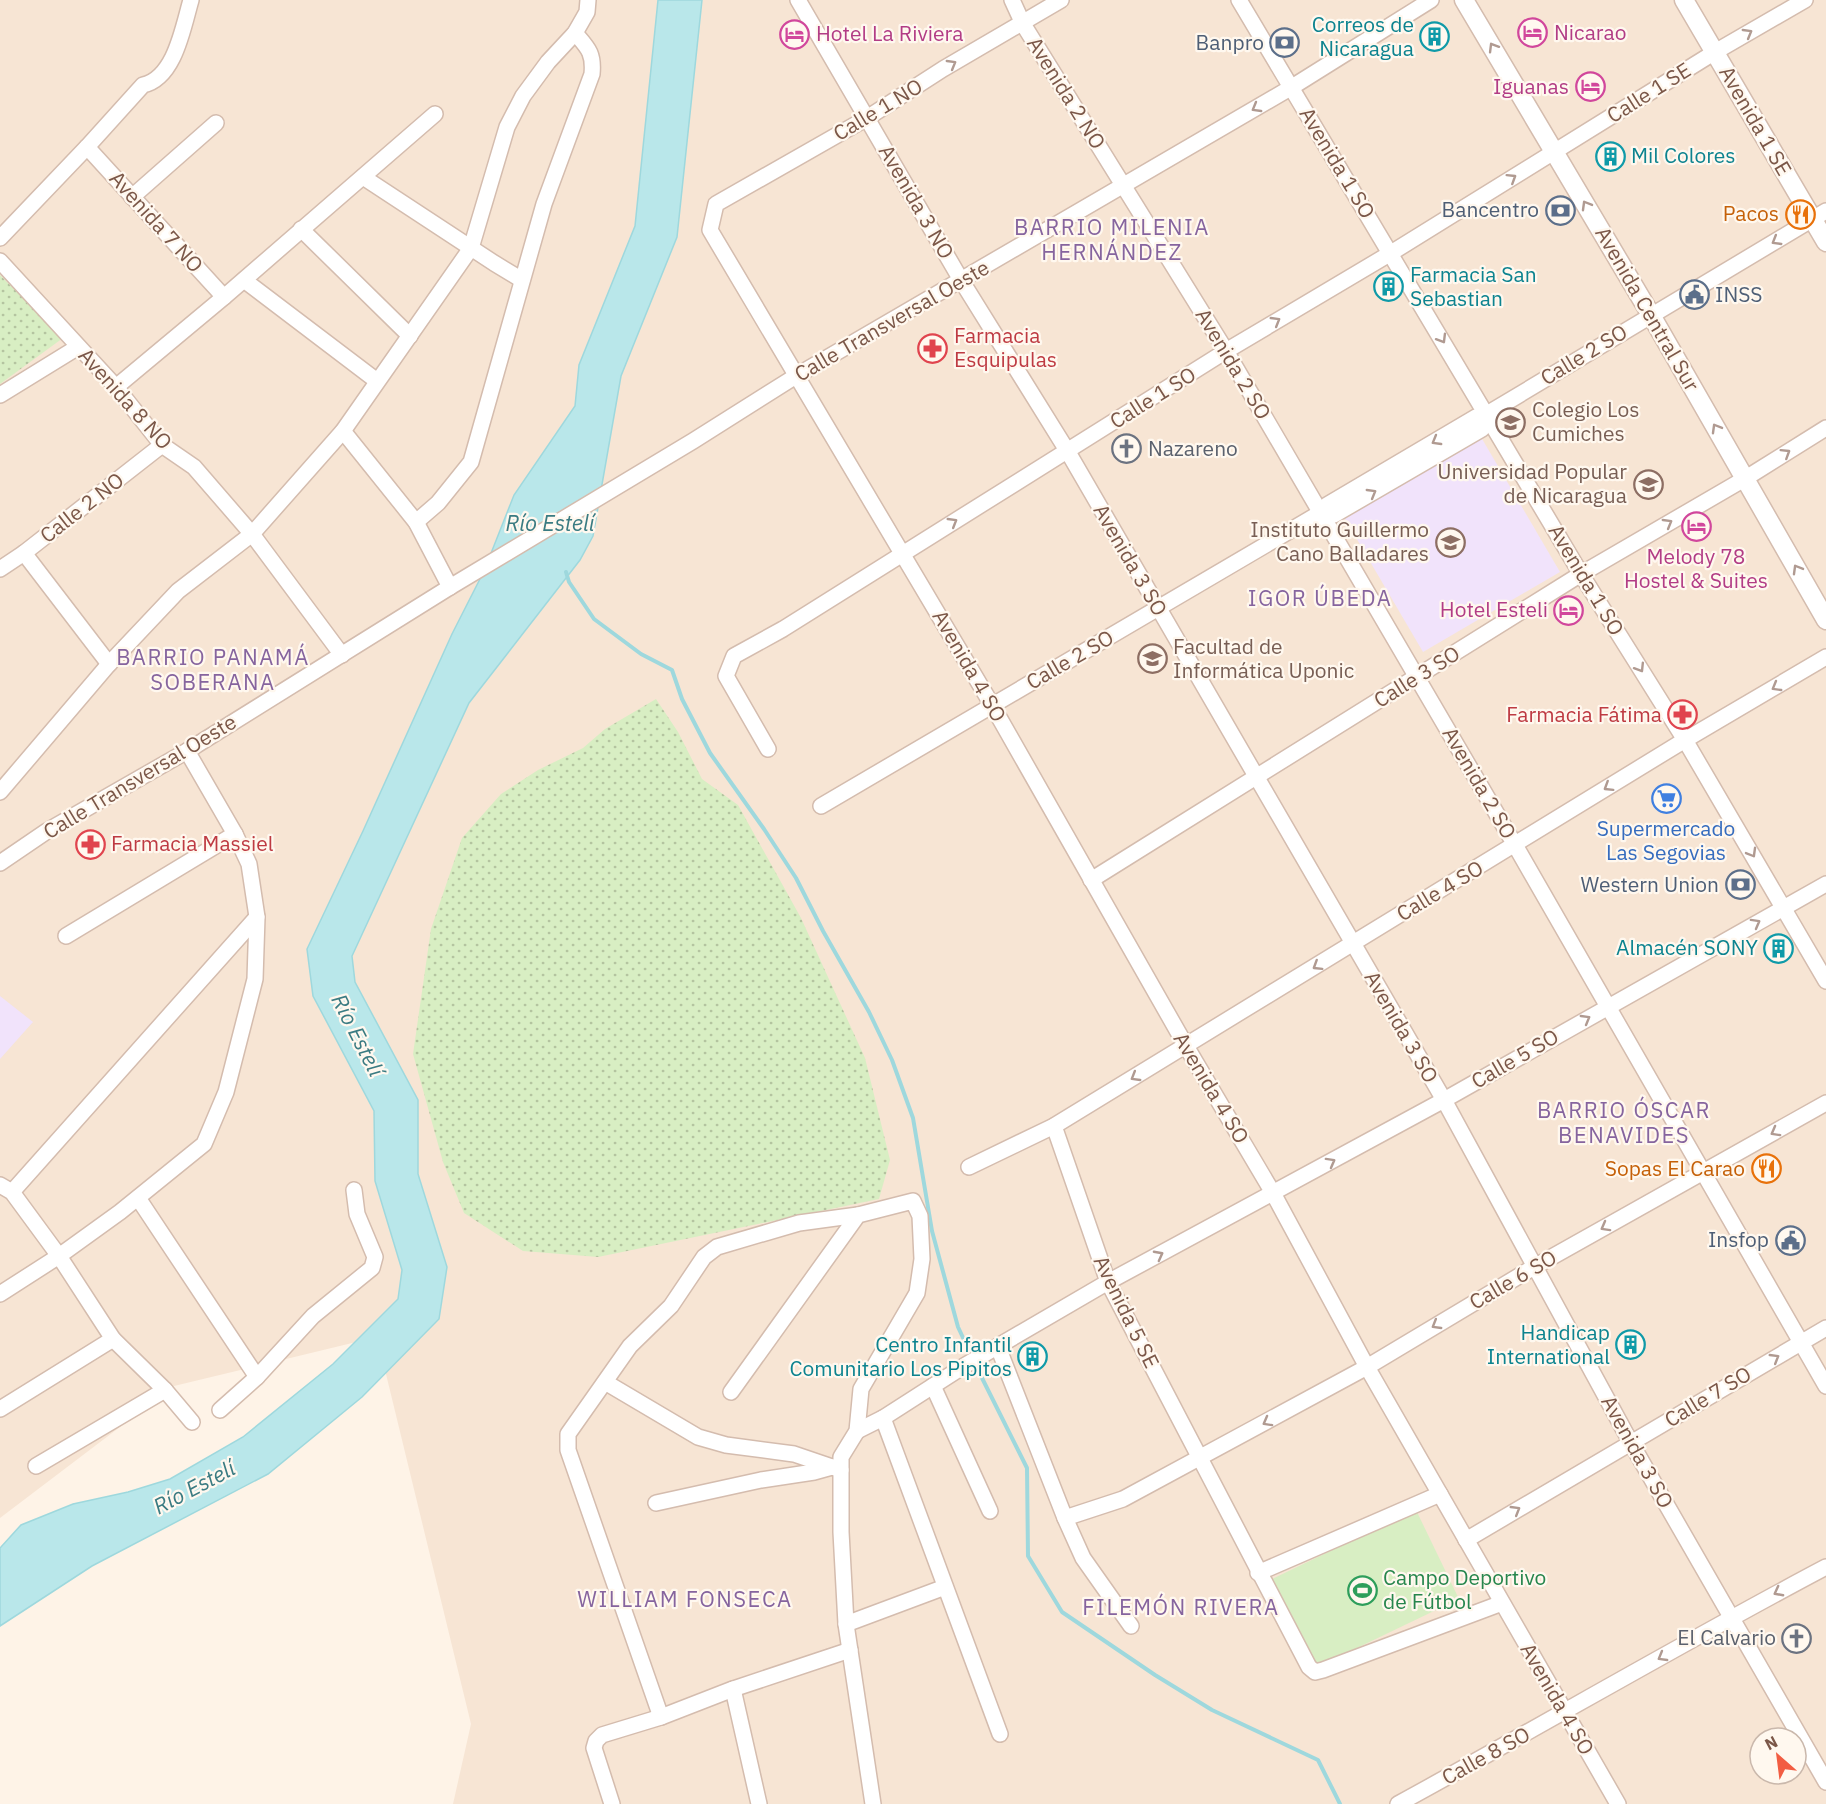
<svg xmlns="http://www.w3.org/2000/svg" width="1826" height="1804" font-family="'IBM Plex Sans',sans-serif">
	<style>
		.residential { fill: #f7e5d4; fill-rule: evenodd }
		.education { fill: #f1e3fb }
		.grass { fill: url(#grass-dots) }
		.pitch { fill: #d8eec3 }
		.water { fill: #b9e7ea; stroke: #9ed8dd; stroke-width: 1.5 }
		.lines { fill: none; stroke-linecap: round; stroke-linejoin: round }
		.stream { stroke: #9ed8dd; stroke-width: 4 }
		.minor-casing { stroke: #d4bcae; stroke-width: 18 }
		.tertiary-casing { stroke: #d4bcae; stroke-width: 21 }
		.minor { stroke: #fff; stroke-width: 15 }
		.tertiary { stroke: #fff; stroke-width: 18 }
		.oneway { stroke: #b09a91 }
		.labels { text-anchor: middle; stroke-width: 4.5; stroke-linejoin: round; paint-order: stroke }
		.culture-label { font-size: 21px; fill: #0d838f; stroke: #fff8ef; text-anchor: end }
		.hotel-label { font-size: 21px; fill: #b23c85; stroke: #fff8ef; text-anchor: start }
		.service-label { font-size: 21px; fill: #4e5e75; stroke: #fff8ef; text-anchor: end }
		.street-label { font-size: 21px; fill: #7b5748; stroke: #fff8ef }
		.food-label { font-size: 21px; fill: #c56008; stroke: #fff8ef; text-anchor: end }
		.health-label { font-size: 21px; fill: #be3a42; stroke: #fff8ef; text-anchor: start }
		.education-label { font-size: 21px; fill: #785e54; stroke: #fff8ef; text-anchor: start }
		.worship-label { font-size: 21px; fill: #5b616d; stroke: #fff8ef; text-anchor: start }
		.shop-label { font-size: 21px; fill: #366cbe; stroke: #fff8ef }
		.leisure-label { font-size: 21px; fill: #27864d; stroke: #fff8ef; text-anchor: start }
		.neighbourhood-label { font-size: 22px; letter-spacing: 1.5px; fill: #86649e; stroke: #fff8ef }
		.water-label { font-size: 22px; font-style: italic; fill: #3a7b82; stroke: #fff8ef }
	</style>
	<defs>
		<pattern id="grass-dots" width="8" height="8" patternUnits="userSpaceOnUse" patternTransform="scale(1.5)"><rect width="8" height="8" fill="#d8eec3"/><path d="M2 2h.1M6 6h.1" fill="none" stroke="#b4c4a0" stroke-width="1.8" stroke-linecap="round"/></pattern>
	</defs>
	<rect width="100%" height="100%" fill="#fef3e7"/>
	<path class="residential" d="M0,0h1826v1804h-1373l18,-80 -94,-387 -203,49 -174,132zM1760,1738h36v36h-36z"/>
	<g class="education">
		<polygon points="1478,432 1560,572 1423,652 1341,512"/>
		<polygon points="0,996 33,1022 0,1059"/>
	</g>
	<g class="grass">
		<polygon points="0,275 63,338 0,384"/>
		<polygon points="656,699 678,732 702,779 738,805 801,918 865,1058 890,1160 879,1199 598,1257 523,1251 464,1213 443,1162 413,1054 431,929 462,838 501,794 538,770 583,748 605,729"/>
	</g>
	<polygon class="pitch" points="1416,1510 1459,1599 1309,1671 1266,1582"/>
	<polygon class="water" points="658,0 702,0 677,237 621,376 593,536 580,560 469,703 352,956 355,982 418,1100 418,1174 447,1267 439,1319 362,1397 268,1474 92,1566 0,1626 0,1548 21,1525 73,1504 128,1492 170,1479 243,1437 333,1364 398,1299 402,1270 375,1181 374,1111 313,996 307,949 363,831 452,634 484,571 514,495 575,406 579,365 635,226"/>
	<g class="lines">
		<g class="stream">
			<polyline points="566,572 569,582 594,619 641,654 672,670 682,699 710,753 764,829 796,878 823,931 869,1012 892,1060 913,1118 932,1231 958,1327 972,1357"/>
			<polyline points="975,1364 1027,1468 1028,1556 1062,1612 1155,1675 1212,1710 1318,1760 1340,1804"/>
		</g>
		<defs>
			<g id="minor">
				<polyline points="798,0 961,280 1068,452 1444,1100 1631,1443 1826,1782"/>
				<polyline points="1012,0 1023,24 1226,351 1515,845 1826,1386"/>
				<polyline points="1061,0 943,69 867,118 716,204 710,230 992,705 1186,1046 1273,1193 1367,1367 1618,1804"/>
				<polyline points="1239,0 1581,574 1685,740 1826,981"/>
				<polyline points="87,147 224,297"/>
				<polyline points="363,177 494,263 522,280"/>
				<polyline points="132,197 216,123"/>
				<polyline points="301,229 410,336"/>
				<path d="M0,238l87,-91 56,-62c32,-7 40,-58 48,-85"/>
				<polyline points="0,261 116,387 162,445 194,467 252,534 342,655"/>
				<polyline points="244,280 377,381"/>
				<polyline points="116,387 224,297 435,114"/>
				<polyline points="0,395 78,347"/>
				<polyline points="343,431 416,522 450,587"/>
				<polyline points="1320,513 1334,515 1482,429 1485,425 1487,414"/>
				<path d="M416,522l22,-19 33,-41 73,-258 48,-130c2,-21 -4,-26 -17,-41"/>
				<polyline points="24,553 109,664"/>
				<polyline points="0,569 24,553 162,445"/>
				<polyline points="768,749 726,676 734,656 783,629 1226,351 1391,253 1715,52 1805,0"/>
				<polyline points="0,792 109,664 178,591 252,534 343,431 471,248 507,127 523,96 548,62 575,33 587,12 588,0"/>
				<polyline points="821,806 1320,513 1327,505 1476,417 1487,414 1826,211"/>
				<polyline points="0,863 47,831 187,751 450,587 693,441 796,376 1292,87 1431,0"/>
				<polyline points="1091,880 1581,574 1746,478 1826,428"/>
				<polyline points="66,936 235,834"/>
				<polyline points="1054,1126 1108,1282 1309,1667 1315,1672 1323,1670 1502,1603"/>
				<polyline points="969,1167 1054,1126 1685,740 1826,657"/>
				<polyline points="0,1185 12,1192 59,1256 113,1339 165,1390 192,1422"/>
				<polyline points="12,1192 257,917"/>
				<polyline points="138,1198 257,1377"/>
				<polyline points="0,1294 59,1256 120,1212 204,1144 226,1092 255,979 257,917 249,864 235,834 187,751"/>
				<polyline points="998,1347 1065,1518 1083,1558 1131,1626"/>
				<polyline points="605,1382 698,1437 726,1445 794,1454 841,1470"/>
				<polyline points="933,1386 990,1511"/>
				<polyline points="731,1392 858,1215 913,1201 920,1216 922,1259 917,1293 861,1389 857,1431 841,1457 841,1532 846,1624 873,1804"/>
				<polyline points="0,1409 113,1339"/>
				<polyline points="220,1410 257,1377 313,1316 372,1268 375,1257 357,1214 354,1190"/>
				<polyline points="883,1418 1000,1734"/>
				<polyline points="857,1431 883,1418 964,1366 1108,1282 1444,1100 1826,884"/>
				<polyline points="36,1466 165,1390"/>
				<polyline points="656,1503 761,1480 814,1472 832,1467"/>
				<polyline points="1065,1518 1123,1499 1367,1367 1534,1267 1826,1103"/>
				<polyline points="1466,1540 1826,1328"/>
				<polyline points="1258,1573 1440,1494"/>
				<polyline points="846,1624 945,1587"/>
				<polyline points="733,1689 759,1804"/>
				<polyline points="661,1717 568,1450 568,1434 630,1346 671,1306 704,1257 717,1247 799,1223 858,1215"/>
				<polyline points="612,1804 594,1748 596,1741 602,1735 661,1717 733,1689 850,1650"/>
				<path d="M1398,1804c143,-78 284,-161 428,-237"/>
			</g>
			<g id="tertiary">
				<polyline points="1464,0 1651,315 1826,620"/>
				<polyline points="1684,0 1826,242"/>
			</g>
		</defs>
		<use href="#minor" class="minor-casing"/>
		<use href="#tertiary" class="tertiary-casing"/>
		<use href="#minor" class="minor"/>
		<use href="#tertiary" class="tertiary"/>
	</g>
	<defs><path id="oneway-chevron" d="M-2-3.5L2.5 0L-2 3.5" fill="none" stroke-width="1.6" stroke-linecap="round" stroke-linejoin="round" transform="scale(1.5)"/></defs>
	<g class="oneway">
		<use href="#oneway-chevron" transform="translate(1748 33) rotate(-30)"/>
		<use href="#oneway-chevron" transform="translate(1493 47) rotate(-121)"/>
		<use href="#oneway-chevron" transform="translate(952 64) rotate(-30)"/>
		<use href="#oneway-chevron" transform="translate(1256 108) rotate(150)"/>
		<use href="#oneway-chevron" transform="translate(1512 178) rotate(-32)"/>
		<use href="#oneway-chevron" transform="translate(1586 205) rotate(-120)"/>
		<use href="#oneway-chevron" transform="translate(1776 241) rotate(149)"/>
		<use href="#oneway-chevron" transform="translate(1276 321) rotate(-31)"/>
		<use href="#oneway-chevron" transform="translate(1442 339) rotate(59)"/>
		<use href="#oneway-chevron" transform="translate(1716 428) rotate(-120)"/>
		<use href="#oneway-chevron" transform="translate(1436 441) rotate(150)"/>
		<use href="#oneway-chevron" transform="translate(1786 453) rotate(-32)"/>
		<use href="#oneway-chevron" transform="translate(1372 493) rotate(-30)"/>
		<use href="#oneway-chevron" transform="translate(953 522) rotate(-31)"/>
		<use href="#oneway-chevron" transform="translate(1668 523) rotate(-30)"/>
		<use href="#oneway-chevron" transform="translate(1797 569) rotate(-120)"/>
		<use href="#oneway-chevron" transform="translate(1640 668) rotate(58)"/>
		<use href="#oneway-chevron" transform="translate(1776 687) rotate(150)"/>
		<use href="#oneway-chevron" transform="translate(1608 787) rotate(148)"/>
		<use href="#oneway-chevron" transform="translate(1752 853) rotate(60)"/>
		<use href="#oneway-chevron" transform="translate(1756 923) rotate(-29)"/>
		<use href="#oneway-chevron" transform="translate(1317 966) rotate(148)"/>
		<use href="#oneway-chevron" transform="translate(1586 1019) rotate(-30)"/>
		<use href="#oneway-chevron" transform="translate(1135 1077) rotate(149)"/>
		<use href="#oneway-chevron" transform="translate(1775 1132) rotate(151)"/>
		<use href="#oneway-chevron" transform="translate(1331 1162) rotate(-29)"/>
		<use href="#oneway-chevron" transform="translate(1605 1227) rotate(151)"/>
		<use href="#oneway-chevron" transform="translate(1159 1255) rotate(-28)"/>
		<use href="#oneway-chevron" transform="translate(1436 1325) rotate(149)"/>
		<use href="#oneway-chevron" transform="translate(1775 1358) rotate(-31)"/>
		<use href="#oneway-chevron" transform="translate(1267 1422) rotate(151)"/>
		<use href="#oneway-chevron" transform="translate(1516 1510) rotate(-31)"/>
		<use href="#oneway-chevron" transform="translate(1778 1592) rotate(152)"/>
		<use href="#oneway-chevron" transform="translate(1662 1657) rotate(150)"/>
	</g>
	<defs>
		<symbol id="hotel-ring" viewBox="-11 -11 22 22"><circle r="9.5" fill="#fff8ef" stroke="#d1479c" stroke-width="1.5"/><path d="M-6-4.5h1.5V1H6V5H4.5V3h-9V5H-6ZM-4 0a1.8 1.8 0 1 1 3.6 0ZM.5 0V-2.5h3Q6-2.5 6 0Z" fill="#d1479c"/></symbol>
		<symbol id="building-ring" viewBox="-11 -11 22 22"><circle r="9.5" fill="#fff8ef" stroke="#0f9aa8" stroke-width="1.5"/><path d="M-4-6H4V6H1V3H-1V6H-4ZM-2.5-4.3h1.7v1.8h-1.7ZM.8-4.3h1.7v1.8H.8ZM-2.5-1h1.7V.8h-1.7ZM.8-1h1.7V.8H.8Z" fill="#0f9aa8"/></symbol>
		<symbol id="bank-ring" viewBox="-11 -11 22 22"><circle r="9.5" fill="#fff8ef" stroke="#5c6f8a" stroke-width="1.5"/><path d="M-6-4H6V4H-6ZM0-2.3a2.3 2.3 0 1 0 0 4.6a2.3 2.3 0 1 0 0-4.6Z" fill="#5c6f8a"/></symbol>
		<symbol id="restaurant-ring" viewBox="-11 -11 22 22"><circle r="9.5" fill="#fff8ef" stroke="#e8710a" stroke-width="1.5"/><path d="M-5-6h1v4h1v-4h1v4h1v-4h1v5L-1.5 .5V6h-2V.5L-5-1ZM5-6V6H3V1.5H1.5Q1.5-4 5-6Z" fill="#e8710a"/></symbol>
		<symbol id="civic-ring" viewBox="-11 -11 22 22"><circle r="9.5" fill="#fff8ef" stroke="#5c6f8a" stroke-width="1.5"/><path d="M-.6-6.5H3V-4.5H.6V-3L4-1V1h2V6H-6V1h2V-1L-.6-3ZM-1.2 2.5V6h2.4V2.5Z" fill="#5c6f8a"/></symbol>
		<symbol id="pharmacy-ring" viewBox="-11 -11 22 22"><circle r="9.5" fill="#fff8ef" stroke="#e0444e" stroke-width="1.5"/><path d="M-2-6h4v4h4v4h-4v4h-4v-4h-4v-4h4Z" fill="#e0444e"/></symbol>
		<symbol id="university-ring" viewBox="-11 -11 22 22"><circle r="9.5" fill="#fff8ef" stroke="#8d6e63" stroke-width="1.5"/><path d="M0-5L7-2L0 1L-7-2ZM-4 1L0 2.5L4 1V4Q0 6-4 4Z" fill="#8d6e63"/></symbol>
		<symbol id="church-ring" viewBox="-11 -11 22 22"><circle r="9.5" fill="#fff8ef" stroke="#6b7280" stroke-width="1.5"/><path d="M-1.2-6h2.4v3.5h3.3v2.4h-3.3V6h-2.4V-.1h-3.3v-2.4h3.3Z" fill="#6b7280"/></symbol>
		<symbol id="school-ring" viewBox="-11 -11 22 22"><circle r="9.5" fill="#fff8ef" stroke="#8d6e63" stroke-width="1.5"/><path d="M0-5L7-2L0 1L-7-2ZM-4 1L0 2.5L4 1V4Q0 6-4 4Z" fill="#8d6e63"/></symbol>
		<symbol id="supermarket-ring" viewBox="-11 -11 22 22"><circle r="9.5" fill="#fff8ef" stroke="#3f7fe0" stroke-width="1.5"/><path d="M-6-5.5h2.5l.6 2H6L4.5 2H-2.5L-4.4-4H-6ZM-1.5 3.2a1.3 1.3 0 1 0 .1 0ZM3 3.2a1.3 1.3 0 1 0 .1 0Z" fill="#3f7fe0"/></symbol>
		<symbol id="stadium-ring" viewBox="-11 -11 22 22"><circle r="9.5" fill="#fff8ef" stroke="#2e9e5b" stroke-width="1.5"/><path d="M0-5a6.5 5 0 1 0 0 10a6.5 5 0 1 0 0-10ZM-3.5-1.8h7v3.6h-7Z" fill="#2e9e5b"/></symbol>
	</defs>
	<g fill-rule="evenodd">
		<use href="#hotel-ring" x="1516" y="16" width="33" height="33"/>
		<use href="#hotel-ring" x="778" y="18" width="33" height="33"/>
		<use href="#building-ring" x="1418" y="20" width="33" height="33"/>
		<use href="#bank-ring" x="1268" y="26" width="33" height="33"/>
		<use href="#hotel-ring" x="1574" y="70" width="33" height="33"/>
		<use href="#building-ring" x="1594" y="140" width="33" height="33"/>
		<use href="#bank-ring" x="1544" y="194" width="33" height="33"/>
		<use href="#restaurant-ring" x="1784" y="198" width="33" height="33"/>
		<use href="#building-ring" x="1372" y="270" width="33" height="33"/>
		<use href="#civic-ring" x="1678" y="278" width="33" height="33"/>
		<use href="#pharmacy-ring" x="916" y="332" width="33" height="33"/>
		<use href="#university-ring" x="1494" y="406" width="33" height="33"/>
		<use href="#church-ring" x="1110" y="432" width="33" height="33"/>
		<use href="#university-ring" x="1632" y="468" width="33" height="33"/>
		<use href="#hotel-ring" x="1680" y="510" width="33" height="33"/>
		<use href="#school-ring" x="1434" y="526" width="33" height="33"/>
		<use href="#hotel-ring" x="1552" y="594" width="33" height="33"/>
		<use href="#university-ring" x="1136" y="642" width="33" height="33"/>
		<use href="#pharmacy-ring" x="1666" y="698" width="33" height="33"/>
		<use href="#supermarket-ring" x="1650" y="782" width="33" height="33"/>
		<use href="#pharmacy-ring" x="74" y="828" width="33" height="33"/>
		<use href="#bank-ring" x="1724" y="868" width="33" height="33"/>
		<use href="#building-ring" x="1762" y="932" width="33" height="33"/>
		<use href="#restaurant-ring" x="1750" y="1152" width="33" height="33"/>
		<use href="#civic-ring" x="1774" y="1224" width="33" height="33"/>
		<use href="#building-ring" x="1614" y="1328" width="33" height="33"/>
		<use href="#building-ring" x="1016" y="1340" width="33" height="33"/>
		<use href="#stadium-ring" x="1346" y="1574" width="33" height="33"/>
		<use href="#church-ring" x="1780" y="1622" width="33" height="33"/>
	</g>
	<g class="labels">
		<g class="culture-label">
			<text x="1414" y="32">Correos de<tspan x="1414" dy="24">Nicaragua</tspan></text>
			<text x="1631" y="163" text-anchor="start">Mil Colores</text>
			<text x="1410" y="282" text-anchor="start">Farmacia San<tspan x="1410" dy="24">Sebastian</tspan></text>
			<text x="1758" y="955">Almacén SONY</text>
			<text x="1610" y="1340">Handicap<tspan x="1610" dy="24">International</tspan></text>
			<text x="1012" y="1352">Centro Infantil<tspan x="1012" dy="24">Comunitario Los Pipitos</tspan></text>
		</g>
		<g class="hotel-label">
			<text x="1554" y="40">Nicarao</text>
			<text x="816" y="41">Hotel La Riviera</text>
			<text x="1569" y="94" text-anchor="end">Iguanas</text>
			<text x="1696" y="564" text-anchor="middle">Melody 78<tspan x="1696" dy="24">Hostel &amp; Suites</tspan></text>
			<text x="1548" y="617" text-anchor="end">Hotel Esteli</text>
		</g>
		<g class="service-label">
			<text x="1264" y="50">Banpro</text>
			<text x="1539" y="217">Bancentro</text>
			<text x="1715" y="302" text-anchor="start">INSS</text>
			<text x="1719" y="892">Western Union</text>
			<text x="1769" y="1247">Insfop</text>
		</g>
		<g class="street-label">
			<text transform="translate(1066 93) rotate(58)" y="7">Avenida 2 NO</text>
			<text transform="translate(1649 93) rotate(-32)" y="7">Calle 1 SE</text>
			<text transform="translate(878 110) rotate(-31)" y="7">Calle 1 NO</text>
			<text transform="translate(1755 121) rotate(60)" y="7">Avenida 1 SE</text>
			<text transform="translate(1337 163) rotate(59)" y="7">Avenida 1 SO</text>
			<text transform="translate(916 202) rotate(60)" y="7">Avenida 3 NO</text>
			<text transform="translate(156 222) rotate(48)" y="7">Avenida 7 NO</text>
			<text transform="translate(1647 309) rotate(60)" y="7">Avenida Central Sur</text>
			<text transform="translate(892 321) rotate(-30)" y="7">Calle Transversal Oeste</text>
			<text transform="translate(1584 355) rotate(-31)" y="7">Calle 2 SO</text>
			<text transform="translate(1233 364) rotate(59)" y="7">Avenida 2 SO</text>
			<text transform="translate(1153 398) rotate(-32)" y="7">Calle 1 SO</text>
			<text transform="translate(125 399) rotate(48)" y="7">Avenida 8 NO</text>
			<text transform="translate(82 508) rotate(-38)" y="7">Calle 2 NO</text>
			<text transform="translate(1130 560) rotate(60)" y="7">Avenida 3 SO</text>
			<text transform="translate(1586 580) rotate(59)" y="7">Avenida 1 SO</text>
			<text transform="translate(1070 660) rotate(-30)" y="7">Calle 2 SO</text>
			<text transform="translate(969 666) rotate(60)" y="7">Avenida 4 SO</text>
			<text transform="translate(1417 677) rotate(-32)" y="7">Calle 3 SO</text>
			<text transform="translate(140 777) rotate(-31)" y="7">Calle Transversal Oeste</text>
			<text transform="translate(1479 783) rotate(60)" y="7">Avenida 2 SO</text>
			<text transform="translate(1440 891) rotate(-31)" y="7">Calle 4 SO</text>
			<text transform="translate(1401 1027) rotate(60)" y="7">Avenida 3 SO</text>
			<text transform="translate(1515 1059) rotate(-30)" y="7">Calle 5 SO</text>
			<text transform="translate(1211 1088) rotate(59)" y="7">Avenida 4 SO</text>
			<text transform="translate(1513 1280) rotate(-30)" y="7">Calle 6 SO</text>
			<text transform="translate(1126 1312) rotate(64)" y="7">Avenida 5 SE</text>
			<text transform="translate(1708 1397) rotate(-31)" y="7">Calle 7 SO</text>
			<text transform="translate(1637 1452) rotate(61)" y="7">Avenida 3 SO</text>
			<text transform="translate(1557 1699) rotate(60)" y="7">Avenida 4 SO</text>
			<text transform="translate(1486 1756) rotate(-29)" y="7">Calle 8 SO</text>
		</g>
		<g class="food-label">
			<text x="1779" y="221">Pacos</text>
			<text x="1745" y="1176">Sopas El Carao</text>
		</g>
		<g class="health-label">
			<text x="954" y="343">Farmacia<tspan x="954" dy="24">Esquipulas</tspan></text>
			<text x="1662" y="722" text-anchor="end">Farmacia Fátima</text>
			<text x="111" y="851">Farmacia Massiel</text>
		</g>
		<g class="education-label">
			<text x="1532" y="417">Colegio Los<tspan x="1532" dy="24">Cumiches</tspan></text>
			<text x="1627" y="479" text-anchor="end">Universidad Popular<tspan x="1627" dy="24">de Nicaragua</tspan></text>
			<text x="1429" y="537" text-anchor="end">Instituto Guillermo<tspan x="1429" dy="24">Cano Balladares</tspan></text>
			<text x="1173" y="654">Facultad de<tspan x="1173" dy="24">Informática Uponic</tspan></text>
		</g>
		<g class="worship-label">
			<text x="1148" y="456">Nazareno</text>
			<text x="1776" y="1645" text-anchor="end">El Calvario</text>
		</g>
		<g class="shop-label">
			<text x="1666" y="836">Supermercado<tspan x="1666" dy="24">Las Segovias</tspan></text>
		</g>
		<g class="leisure-label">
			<text x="1383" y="1585">Campo Deportivo<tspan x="1383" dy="24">de Fútbol</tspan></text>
		</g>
		<g class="neighbourhood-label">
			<text x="1112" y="235">BARRIO MILENIA<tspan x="1112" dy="25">HERNÁNDEZ</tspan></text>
			<text x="1320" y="606">IGOR ÚBEDA</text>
			<text x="213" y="665">BARRIO PANAMÁ<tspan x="213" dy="25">SOBERANA</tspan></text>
			<text x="1624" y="1118">BARRIO ÓSCAR<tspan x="1624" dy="25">BENAVIDES</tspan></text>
			<text x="685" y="1607">WILLIAM FONSECA</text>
			<text x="1181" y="1615">FILEMÓN RIVERA</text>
		</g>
		<g class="water-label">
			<text x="550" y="531">Río Estelí</text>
			<text transform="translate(358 1035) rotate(63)" y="8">Río Estelí</text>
			<text transform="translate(194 1487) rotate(-28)" y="8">Río Estelí</text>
		</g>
	</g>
	<g transform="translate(1778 1756) rotate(332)"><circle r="28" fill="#fff8ef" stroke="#cab8ac" stroke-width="1.5"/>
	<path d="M0-4.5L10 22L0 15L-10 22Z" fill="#f25d42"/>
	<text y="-9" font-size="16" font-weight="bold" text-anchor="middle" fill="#7b5748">N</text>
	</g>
</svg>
